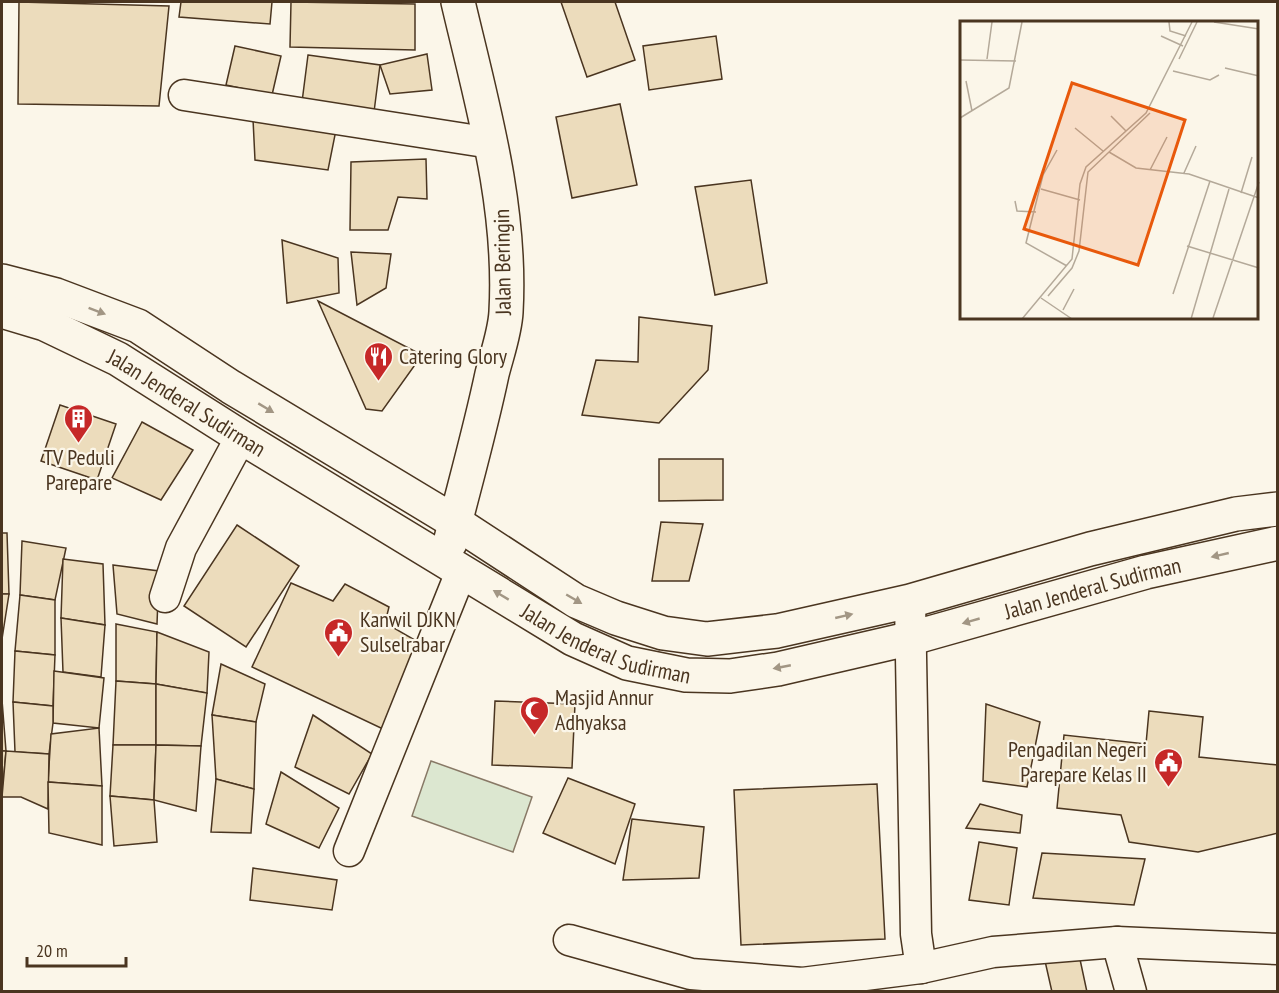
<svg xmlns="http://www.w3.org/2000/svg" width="1279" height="993" font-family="'PT Sans Narrow',sans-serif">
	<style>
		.green { fill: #dce7d0; stroke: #887966; stroke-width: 1.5 }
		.building { fill: #ecdcbc; stroke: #4a3520; stroke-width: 1.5 }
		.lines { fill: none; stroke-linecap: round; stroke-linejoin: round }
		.street-casing { stroke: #4a3520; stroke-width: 33 }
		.secondary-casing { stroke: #4a3520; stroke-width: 36 }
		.street { stroke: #fbf6e9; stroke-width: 30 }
		.secondary { stroke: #fbf6e9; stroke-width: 33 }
		.oneway { fill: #a29684 }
		.labels { text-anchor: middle; stroke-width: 4.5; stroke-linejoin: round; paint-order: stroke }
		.street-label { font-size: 22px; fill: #4a3520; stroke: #fbf6e9 }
		.poi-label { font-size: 22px; fill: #4a3520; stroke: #fbf6e9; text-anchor: start }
		.inset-road { fill: none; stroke: #b4a999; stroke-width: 1.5 }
		.view { fill: #e8590c; fill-opacity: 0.15; stroke: #e8590c; stroke-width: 3 }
		.inset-edge { fill: none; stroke: #4a3520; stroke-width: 3 }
	</style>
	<rect width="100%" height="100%" fill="#fbf6e9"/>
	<polygon class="green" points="431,761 532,797 513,852 412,816"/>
	<g class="building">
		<polygon points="19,2 169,6 159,106 18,104"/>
		<polygon points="181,2 272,2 270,24 179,17"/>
		<polygon points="291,2 415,4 415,50 290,47"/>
		<polygon points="561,2 615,2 635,60 587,77"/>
		<polygon points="716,36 722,79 649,90 643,46"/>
		<polygon points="235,46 281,56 272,95 226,85"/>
		<polygon points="427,54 432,90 390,94 380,65"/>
		<polygon points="308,55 380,65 374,112 302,102"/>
		<polygon points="620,104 637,185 572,198 556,117"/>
		<polygon points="253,119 336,130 328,170 255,160"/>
		<polygon points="426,159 427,199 398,197 388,230 350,230 351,162"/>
		<polygon points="751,180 767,283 715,295 695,187"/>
		<polygon points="282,240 338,258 339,293 287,303"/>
		<polygon points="351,252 391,254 386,288 357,305"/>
		<polygon points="318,301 422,355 382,411 366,409"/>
		<polygon points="639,317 712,326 708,370 659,423 582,415 596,360 638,362"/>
		<polygon points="60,405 116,424 97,480 41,461"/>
		<polygon points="142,422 193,450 161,500 112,478"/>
		<polygon points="659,459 723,459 723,500 659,501"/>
		<polygon points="661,522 703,524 689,581 652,581"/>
		<polygon points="237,525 299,566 246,647 184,606"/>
		<polygon points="2,533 7,533 9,594 2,594"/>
		<polygon points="22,541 66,548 55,600 20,595"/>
		<polygon points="63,559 103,564 105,625 61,618"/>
		<polygon points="113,565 159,571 157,624 117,614"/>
		<polygon points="291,583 333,601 345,584 389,607 385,623 427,647 383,729 252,667"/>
		<polygon points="2,594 9,594 2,639"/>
		<polygon points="20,595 55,600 55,655 15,651"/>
		<polygon points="61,618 105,625 101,677 63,672"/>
		<polygon points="116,624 157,632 156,684 116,681"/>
		<polygon points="157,632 209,652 207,693 156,684"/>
		<polygon points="15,651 55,655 53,706 13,702"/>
		<polygon points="221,664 265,684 256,722 212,715"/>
		<polygon points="54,671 104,678 99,728 53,723"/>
		<polygon points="116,681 156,684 156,745 113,745"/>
		<polygon points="156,684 207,693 201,746 156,745"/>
		<polygon points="2,700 6,751 2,751"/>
		<polygon points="495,701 575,704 572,768 492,765"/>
		<polygon points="13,702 53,706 53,723 49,754 15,752"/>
		<polygon points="986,704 1040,722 1027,787 983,781"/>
		<polygon points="1149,711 1203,717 1199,757 1278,765 1278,833 1198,852 1129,842 1121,815 1057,808 1064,735 1146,744"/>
		<polygon points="212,715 256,722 254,789 216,779"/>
		<polygon points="313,715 372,754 349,794 295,767"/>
		<polygon points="99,728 102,786 48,782 51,734"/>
		<polygon points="113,745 156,745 154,800 110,796"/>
		<polygon points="156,745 201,746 196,811 154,800"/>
		<polygon points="2,751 6,751 2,797"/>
		<polygon points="6,751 49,754 48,809 21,797 2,797"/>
		<polygon points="281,772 339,808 319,848 266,824"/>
		<polygon points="568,778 635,804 615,864 543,833"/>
		<polygon points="216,779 254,789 251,833 211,832"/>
		<polygon points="48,782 102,786 102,845 49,833"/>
		<polygon points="877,784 885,939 741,945 734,790"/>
		<polygon points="110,796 154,800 157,842 114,846"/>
		<polygon points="980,804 1022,815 1020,833 966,828"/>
		<polygon points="632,819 704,827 699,878 623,880"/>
		<polygon points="979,842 1017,848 1009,905 969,900"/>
		<polygon points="1042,853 1145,859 1134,905 1033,898"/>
		<polygon points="253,868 337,880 332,910 250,900"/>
		<polygon points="1078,950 1087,992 1052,992 1045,961"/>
	</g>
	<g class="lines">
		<defs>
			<g id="street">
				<polyline points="184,95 491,143"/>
				<polyline points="165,597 181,548 241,437"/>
				<polyline points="910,601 916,934 921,968"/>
				<polyline points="349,851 461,572"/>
				<polyline points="569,940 691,974 802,983 921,968 993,952 1117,942 1278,949"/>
				<polyline points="1117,942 1131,992"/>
			</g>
			<g id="secondary">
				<polyline points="2,281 56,295 138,326 231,387 455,522 576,601 616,618 663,633 707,639 777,631 910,601 1090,549 1236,514 1278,509"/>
				<path id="s1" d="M2,311l43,13 73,35 123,78 332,202 54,24 59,12 44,1 48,-7 134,-31 234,-66 132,-29"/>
				<path d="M450,543c14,-56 30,-112 42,-169 5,-20 13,-42 14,-62 6,-106 -24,-208 -48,-310"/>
			</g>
		</defs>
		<use href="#street" class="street-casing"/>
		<use href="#secondary" class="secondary-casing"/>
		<use href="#street" class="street"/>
		<use href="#secondary" class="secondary"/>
	</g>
	<defs><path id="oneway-solid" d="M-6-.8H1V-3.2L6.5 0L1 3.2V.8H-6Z" transform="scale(1.5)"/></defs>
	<g class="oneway">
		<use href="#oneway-solid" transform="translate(97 311) rotate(21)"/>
		<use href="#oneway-solid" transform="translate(266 408) rotate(31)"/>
		<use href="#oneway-solid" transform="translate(1220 555) rotate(167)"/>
		<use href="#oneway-solid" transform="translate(501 595) rotate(-149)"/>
		<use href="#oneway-solid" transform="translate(574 599) rotate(30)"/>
		<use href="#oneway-solid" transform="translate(844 616) rotate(-13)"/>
		<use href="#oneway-solid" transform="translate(971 621) rotate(164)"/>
		<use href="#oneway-solid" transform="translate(782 667) rotate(169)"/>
	</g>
	<defs>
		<symbol id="restaurant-pin" viewBox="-11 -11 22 30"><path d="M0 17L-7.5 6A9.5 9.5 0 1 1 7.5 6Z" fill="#c62828" stroke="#fbf6e9"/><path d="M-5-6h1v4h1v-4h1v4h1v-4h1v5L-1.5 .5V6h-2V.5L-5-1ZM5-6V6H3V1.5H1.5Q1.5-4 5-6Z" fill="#fff"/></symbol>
		<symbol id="building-pin" viewBox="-11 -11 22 30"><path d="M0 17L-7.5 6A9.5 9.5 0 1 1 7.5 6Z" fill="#c62828" stroke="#fbf6e9"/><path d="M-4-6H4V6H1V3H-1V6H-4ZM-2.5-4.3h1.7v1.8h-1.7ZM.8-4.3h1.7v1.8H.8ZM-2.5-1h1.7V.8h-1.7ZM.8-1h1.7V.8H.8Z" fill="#fff"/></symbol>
		<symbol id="civic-pin" viewBox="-11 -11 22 30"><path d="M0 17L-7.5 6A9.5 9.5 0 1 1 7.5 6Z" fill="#c62828" stroke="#fbf6e9"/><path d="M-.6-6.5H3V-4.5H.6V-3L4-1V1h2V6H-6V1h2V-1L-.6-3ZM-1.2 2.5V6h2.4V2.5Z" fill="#fff"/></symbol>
		<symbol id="mosque-pin" viewBox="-11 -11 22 30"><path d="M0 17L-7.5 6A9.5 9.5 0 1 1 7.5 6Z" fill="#c62828" stroke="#fbf6e9"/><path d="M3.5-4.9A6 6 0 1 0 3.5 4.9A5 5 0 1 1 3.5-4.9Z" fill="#fff"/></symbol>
	</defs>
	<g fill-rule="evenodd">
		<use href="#restaurant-pin" x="362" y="340" width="33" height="45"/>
		<use href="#building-pin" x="62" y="402" width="33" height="45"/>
		<use href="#civic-pin" x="322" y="616" width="33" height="45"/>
		<use href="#mosque-pin" x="518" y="694" width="33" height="45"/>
		<use href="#civic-pin" x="1152" y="746" width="33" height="45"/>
	</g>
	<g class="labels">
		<g class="street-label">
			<text transform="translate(502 262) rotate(-91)" y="8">Jalan Beringin</text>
			<text dy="8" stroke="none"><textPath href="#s1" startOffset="207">Jalan Jenderal Sudirman</textPath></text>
			<text dy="8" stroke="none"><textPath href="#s1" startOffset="1197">Jalan Jenderal Sudirman</textPath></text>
			<text dy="8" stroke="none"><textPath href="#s1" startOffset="693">Jalan Jenderal Sudirman</textPath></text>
		</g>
		<g class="poi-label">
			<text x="399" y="364">Catering Glory</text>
			<text x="79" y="465" text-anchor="middle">TV Peduli<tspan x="79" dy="25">Parepare</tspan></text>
			<text x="360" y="627">Kanwil DJKN<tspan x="360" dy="25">Sulselrabar</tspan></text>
			<text x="555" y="705">Masjid Annur<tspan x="555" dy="25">Adhyaksa</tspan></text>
			<text x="1147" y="757" text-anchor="end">Pengadilan Negeri<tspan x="1147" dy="25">Parepare Kelas II</tspan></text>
		</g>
	</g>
	<g transform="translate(960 21)">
		<rect width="298" height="298" fill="#fbf6e9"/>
		<path class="inset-road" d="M209,1l1,9 16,5M254,1l45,7M201,15l22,10M27,38l5,-37M219,38l18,-37M0,39l56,1M265,47l34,8M213,50l37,9 9,-5M6,60l6,30M151,95l15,15M0,97l49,-30 13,-66M115,107l28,23M97,129l-14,25 -17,68 41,23M149,131l27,16 53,6 70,24M190,149l17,-33M224,152l12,-27M81,168l39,11M281,172l11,-36M55,180l2,10 19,1M227,225l72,22M213,273l37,-113M88,275l24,-28 7,-17 9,-79 62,-59M81,277l31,21M103,289l11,-21M253,297l46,-136M62,298l50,-60 8,-75 6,-17 60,-54 46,-91M231,298l38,-130"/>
		<path class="view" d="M112,62l113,37 -47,145 -114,-36z"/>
		<rect width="298" height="298" class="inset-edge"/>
	</g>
	<rect width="1279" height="993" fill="none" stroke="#4a3520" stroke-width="6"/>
	<path d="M27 957v9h99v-9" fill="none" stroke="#4a3520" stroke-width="3"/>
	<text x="36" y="957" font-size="18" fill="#4a3520" stroke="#fbf6e9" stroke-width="4.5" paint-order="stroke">20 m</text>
</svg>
